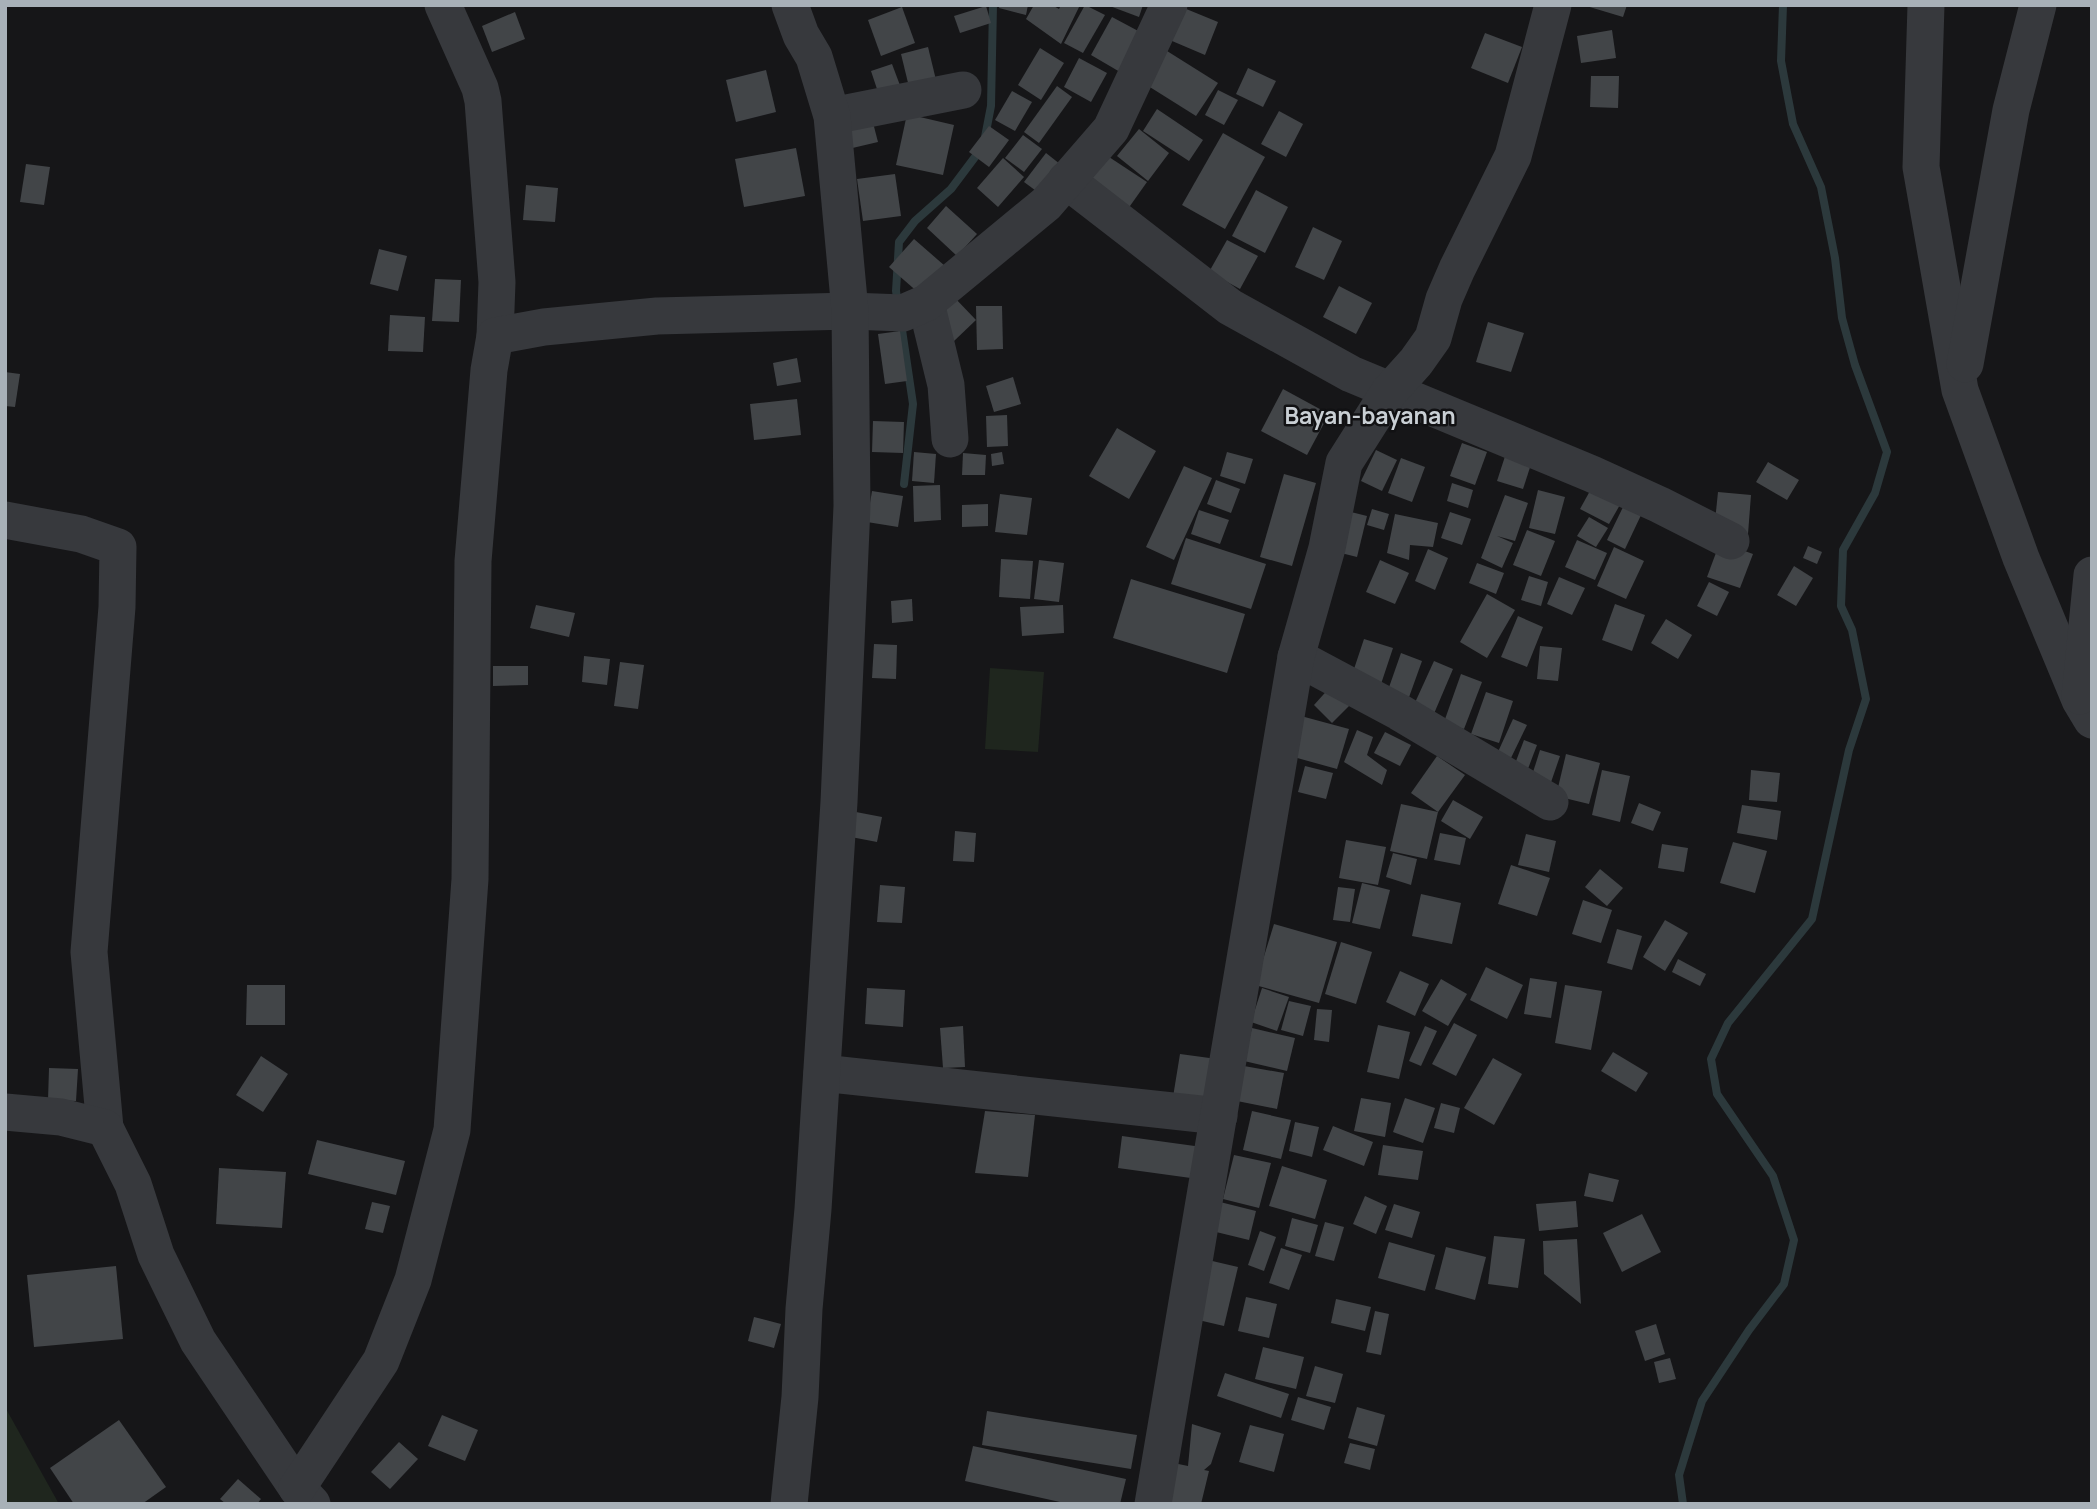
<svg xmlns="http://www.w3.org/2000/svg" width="2097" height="1509" font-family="Manrope,sans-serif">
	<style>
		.green { fill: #1f261e }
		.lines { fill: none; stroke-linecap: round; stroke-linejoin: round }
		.stream { stroke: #2c393c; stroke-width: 8 }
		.building { fill: #424548 }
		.minor { stroke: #37393d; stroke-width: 37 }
		.labels { text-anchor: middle; stroke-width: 5; stroke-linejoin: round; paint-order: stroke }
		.neighbourhood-label { font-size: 23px; font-weight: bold; fill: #c9cfd4; stroke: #111113 }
	</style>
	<rect width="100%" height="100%" fill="#161618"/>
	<g class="green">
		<polygon points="990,668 1044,672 1038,752 985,749"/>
		<polygon points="5,1407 59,1504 5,1504"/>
	</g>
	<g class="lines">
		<g class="stream">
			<polyline points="985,137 991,106 993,5"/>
			<polyline points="898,304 896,291 899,242 915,221 951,189 981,149"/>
			<polyline points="901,323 913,404 904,484"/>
			<polyline points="1683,1504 1679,1475 1702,1401 1749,1330 1784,1284 1794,1240 1773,1176 1717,1094 1711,1059 1728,1023 1812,919 1849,750 1866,699 1852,630 1841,606 1843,550 1875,493 1887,452 1855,365 1842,318 1835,258 1821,187 1793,124 1781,61 1783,5"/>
		</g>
	</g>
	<g class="building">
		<polygon points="1000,5 1028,5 1026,15 999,8"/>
		<polygon points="1034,5 1052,5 1059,9 1061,5 1080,5 1061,44 1026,19"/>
		<polygon points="1085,5 1105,15 1083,53 1064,43"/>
		<polygon points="1107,5 1143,5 1139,17"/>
		<polygon points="1583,5 1627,5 1623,17"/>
		<polygon points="986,6 991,23 960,33 954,16"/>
		<polygon points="1179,6 1218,22 1205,55 1165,38"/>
		<polygon points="902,7 915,43 881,56 868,20"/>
		<polygon points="515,12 525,39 492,52 482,26"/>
		<polygon points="1112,17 1142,33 1120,72 1091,55"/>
		<polygon points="1612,30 1616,58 1581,63 1577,36"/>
		<polygon points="1485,33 1522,47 1508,83 1471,68"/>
		<polygon points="928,47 937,84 910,91 901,54"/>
		<polygon points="1040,48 1064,63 1041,100 1018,85"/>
		<polygon points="1167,51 1218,83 1196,116 1145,84"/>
		<polygon points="1079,58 1107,73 1091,102 1064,87"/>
		<polygon points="892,64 901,88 879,95 871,71"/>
		<polygon points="1248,68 1276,81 1263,107 1236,94"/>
		<polygon points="766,70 776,112 736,122 726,80"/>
		<polygon points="1591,76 1619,76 1618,108 1590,107"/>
		<polygon points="1057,86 1072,97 1039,143 1024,132"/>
		<polygon points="1218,90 1238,100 1224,125 1205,115"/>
		<polygon points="1012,91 1032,102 1015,131 995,120"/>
		<polygon points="1157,109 1203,140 1189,161 1143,131"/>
		<polygon points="1279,111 1303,124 1286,157 1261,144"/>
		<polygon points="907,114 954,125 943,175 896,165"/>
		<polygon points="872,119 878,142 844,150 839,127"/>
		<polygon points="989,126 1009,140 989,167 969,152"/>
		<polygon points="1139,129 1169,153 1148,181 1117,156"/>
		<polygon points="1223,133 1265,157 1225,229 1182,205"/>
		<polygon points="1023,135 1042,149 1024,172 1005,158"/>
		<polygon points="796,148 805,196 744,207 735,159"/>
		<polygon points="1046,153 1065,168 1043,196 1024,182"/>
		<polygon points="1106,155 1147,182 1125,213 1086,186"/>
		<polygon points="1003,158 1024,177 998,207 977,188"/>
		<polygon points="26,164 50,167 44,205 20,202"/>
		<polygon points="895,174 901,216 863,221 857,179"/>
		<polygon points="526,185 558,188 555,222 523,220"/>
		<polygon points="1256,190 1288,207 1265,253 1232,236"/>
		<polygon points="946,206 977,234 957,256 927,228"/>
		<polygon points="1313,227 1342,241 1324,280 1295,267"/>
		<polygon points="914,239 945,266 920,294 889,267"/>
		<polygon points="1227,240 1258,256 1240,289 1209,272"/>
		<polygon points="379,249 407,256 398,291 370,284"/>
		<polygon points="435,279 461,280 459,322 432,321"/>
		<polygon points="1339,286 1372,303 1356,334 1323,317"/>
		<polygon points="953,296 976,320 954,341 931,317"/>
		<polygon points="976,306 1002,306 1003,349 977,350"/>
		<polygon points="390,315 425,317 423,352 388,351"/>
		<polygon points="1488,322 1524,333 1511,372 1476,362"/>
		<polygon points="900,331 907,381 885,384 878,334"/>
		<polygon points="797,358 801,382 777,386 773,363"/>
		<polygon points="5,372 20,374 15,407 5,406"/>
		<polygon points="1013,377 1021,404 994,412 986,386"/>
		<polygon points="1283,389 1329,414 1307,455 1261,431"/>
		<polygon points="797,399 801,435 754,440 750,404"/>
		<polygon points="1007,415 1008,446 987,447 986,416"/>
		<polygon points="873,421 904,422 903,453 872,452"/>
		<polygon points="1117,428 1156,451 1129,499 1089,476"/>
		<polygon points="1462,443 1487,452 1475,485 1450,476"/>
		<polygon points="1508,447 1534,455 1523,489 1497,481"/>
		<polygon points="1376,450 1397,460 1382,491 1361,481"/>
		<polygon points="914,452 936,454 934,483 912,481"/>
		<polygon points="1002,452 1004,464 992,466 991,454"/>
		<polygon points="1227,452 1253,459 1245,484 1220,476"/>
		<polygon points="963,453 986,455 985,475 962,475"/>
		<polygon points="1401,458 1425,467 1412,502 1388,493"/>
		<polygon points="1768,462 1799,480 1787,500 1756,482"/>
		<polygon points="1184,466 1212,478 1174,560 1146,547"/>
		<polygon points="1284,474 1316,483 1292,566 1260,557"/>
		<polygon points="1216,480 1240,489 1231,513 1207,504"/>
		<polygon points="1596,480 1625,496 1609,524 1580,509"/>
		<polygon points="1452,483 1473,490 1468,508 1447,501"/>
		<polygon points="940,485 941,520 914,522 913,486"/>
		<polygon points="1538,490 1565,497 1555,534 1529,528"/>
		<polygon points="872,491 903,496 898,527 867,522"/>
		<polygon points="1718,492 1751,495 1748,534 1714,531"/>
		<polygon points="1000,494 1032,498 1027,535 995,532"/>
		<polygon points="1505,495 1528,503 1515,541 1497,536 1513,543 1502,568 1481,558"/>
		<polygon points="988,504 988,526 962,527 962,505"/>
		<polygon points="1624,505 1642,513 1625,549 1607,540"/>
		<polygon points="1372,509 1389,514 1384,530 1367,525"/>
		<polygon points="1199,510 1229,520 1220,544 1191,534"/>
		<polygon points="1347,511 1367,516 1357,557 1337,552"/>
		<polygon points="1450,512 1471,519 1462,545 1441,538"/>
		<polygon points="1395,514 1438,523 1433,547 1410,545 1409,560 1387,553"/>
		<polygon points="1589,517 1608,528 1596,547 1577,536"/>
		<polygon points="1527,530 1555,541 1541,576 1513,565"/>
		<polygon points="1186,538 1266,564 1251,609 1171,584"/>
		<polygon points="1577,540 1607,553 1595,580 1565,567"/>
		<polygon points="1720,542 1753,554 1740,588 1707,577"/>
		<polygon points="1808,546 1822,552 1817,564 1803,558"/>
		<polygon points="1614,547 1644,561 1626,599 1597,586"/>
		<polygon points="1428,549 1448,558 1435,590 1415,581"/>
		<polygon points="1001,559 1033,561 1030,599 999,597"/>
		<polygon points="1039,560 1064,563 1059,602 1034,599"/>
		<polygon points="1380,560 1409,573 1395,604 1366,592"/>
		<polygon points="1477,563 1504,573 1496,594 1469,583"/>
		<polygon points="1794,566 1813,578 1796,606 1777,595"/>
		<polygon points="1529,576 1548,582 1541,606 1521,600"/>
		<polygon points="1559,577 1585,588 1572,615 1547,604"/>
		<polygon points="1131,579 1245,614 1227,673 1113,638"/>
		<polygon points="1709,582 1729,592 1717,616 1697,606"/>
		<polygon points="1487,594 1515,610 1487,658 1460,642"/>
		<polygon points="912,599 913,621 892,623 891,601"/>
		<polygon points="1615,604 1645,615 1632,651 1602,640"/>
		<polygon points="536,605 575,613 569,637 530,628"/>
		<polygon points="1063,605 1064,633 1022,636 1020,607"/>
		<polygon points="1518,616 1543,627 1527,667 1501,657"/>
		<polygon points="1666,619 1692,635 1678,659 1651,643"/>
		<polygon points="1364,639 1393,648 1381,684 1352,675"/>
		<polygon points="874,644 897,645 896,679 872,678"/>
		<polygon points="1540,646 1562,648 1558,681 1537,679"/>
		<polygon points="1401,653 1422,661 1408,700 1387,693"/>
		<polygon points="584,656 610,659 607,685 582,682"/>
		<polygon points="1434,661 1453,669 1433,716 1413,707"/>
		<polygon points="620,662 644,665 638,709 614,706"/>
		<polygon points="493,666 528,666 528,685 493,686"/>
		<polygon points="1461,674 1482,682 1464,729 1444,722"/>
		<polygon points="1332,685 1351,704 1332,723 1314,705"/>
		<polygon points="1486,692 1513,701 1499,743 1471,734"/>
		<polygon points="1301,716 1349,729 1337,769 1290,756"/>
		<polygon points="1513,719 1527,725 1510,760 1497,754"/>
		<polygon points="1357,730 1373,737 1367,755 1387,770 1382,785 1344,762"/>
		<polygon points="1385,732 1411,745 1400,766 1374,753"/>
		<polygon points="1524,740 1537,745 1523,782 1510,777"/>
		<polygon points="1540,750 1560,756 1548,791 1529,785"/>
		<polygon points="1566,754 1600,763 1589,804 1556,796"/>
		<polygon points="1437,756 1465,775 1438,812 1411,793"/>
		<polygon points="1305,766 1333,773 1326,799 1298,792"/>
		<polygon points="1602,770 1630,776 1620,822 1592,815"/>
		<polygon points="1751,770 1780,773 1777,802 1749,800"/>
		<polygon points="1453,800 1483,817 1470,839 1441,821"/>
		<polygon points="1639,803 1661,812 1653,831 1631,823"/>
		<polygon points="1401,804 1438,812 1427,859 1390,851"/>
		<polygon points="1742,805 1781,811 1777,840 1737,833"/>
		<polygon points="856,812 882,817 877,842 851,837"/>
		<polygon points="955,831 976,833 974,862 953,861"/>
		<polygon points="1440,833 1466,838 1460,865 1434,860"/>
		<polygon points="1526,834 1556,841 1549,872 1518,865"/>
		<polygon points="1346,840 1386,847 1378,885 1339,878"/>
		<polygon points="1733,842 1767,851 1755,893 1720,883"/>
		<polygon points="1662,844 1688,848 1684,872 1658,868"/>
		<polygon points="1393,853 1417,859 1411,885 1386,877"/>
		<polygon points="1511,865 1550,878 1537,916 1498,904"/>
		<polygon points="1600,869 1623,888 1607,906 1585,887"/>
		<polygon points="1362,883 1390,890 1380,929 1352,923"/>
		<polygon points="880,885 905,887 902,923 877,922"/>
		<polygon points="1338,887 1355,889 1350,922 1333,920"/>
		<polygon points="1421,894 1461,903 1452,944 1412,936"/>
		<polygon points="1583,900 1612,910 1601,943 1572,934"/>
		<polygon points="1665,920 1688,933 1665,971 1643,957"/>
		<polygon points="1274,924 1337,942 1319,1003 1255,985"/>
		<polygon points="1617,929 1642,936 1632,970 1607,963"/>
		<polygon points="1341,942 1372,952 1356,1004 1325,994"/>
		<polygon points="1678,959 1706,974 1700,986 1672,972"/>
		<polygon points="1486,967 1523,985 1507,1019 1470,1000"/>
		<polygon points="1400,971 1429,984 1415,1016 1386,1002"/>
		<polygon points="1530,978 1557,982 1551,1018 1524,1014"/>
		<polygon points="1441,979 1467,994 1448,1026 1422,1011"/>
		<polygon points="247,985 285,985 285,1025 246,1025"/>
		<polygon points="1565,985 1602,991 1591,1050 1555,1043"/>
		<polygon points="867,988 905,990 903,1027 865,1024"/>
		<polygon points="1262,988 1289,997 1277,1031 1251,1022"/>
		<polygon points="1289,1001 1311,1006 1303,1036 1281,1030"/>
		<polygon points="1317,1009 1332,1010 1329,1042 1314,1040"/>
		<polygon points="1454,1023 1477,1035 1456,1076 1432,1064"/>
		<polygon points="1378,1025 1410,1032 1399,1079 1367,1072"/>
		<polygon points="963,1026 965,1067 943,1068 940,1028"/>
		<polygon points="1425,1026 1437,1031 1421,1066 1409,1061"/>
		<polygon points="1252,1028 1295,1038 1287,1071 1244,1061"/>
		<polygon points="1613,1052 1648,1073 1636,1092 1601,1071"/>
		<polygon points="1180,1054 1217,1059 1210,1103 1173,1097"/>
		<polygon points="261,1056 288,1074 263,1112 236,1095"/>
		<polygon points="1493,1058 1522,1074 1494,1125 1464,1108"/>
		<polygon points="1244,1066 1284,1073 1277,1109 1237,1101"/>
		<polygon points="49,1068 78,1069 76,1101 48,1100"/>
		<polygon points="1361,1098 1391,1103 1385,1137 1354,1131"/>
		<polygon points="1405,1098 1435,1108 1423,1143 1393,1132"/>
		<polygon points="1441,1103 1460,1108 1454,1133 1434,1128"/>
		<polygon points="985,1111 1035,1115 1028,1177 975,1173"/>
		<polygon points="1252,1111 1291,1120 1281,1159 1243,1150"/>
		<polygon points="1295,1122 1319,1127 1312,1157 1289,1151"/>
		<polygon points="1333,1126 1373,1142 1364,1166 1323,1150"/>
		<polygon points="1122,1136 1202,1147 1198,1179 1118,1168"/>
		<polygon points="317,1140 405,1161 396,1195 308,1174"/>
		<polygon points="1383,1145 1423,1151 1418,1180 1378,1175"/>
		<polygon points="1234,1155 1271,1163 1259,1208 1223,1199"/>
		<polygon points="1282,1166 1327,1180 1315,1219 1269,1206"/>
		<polygon points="219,1168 286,1172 282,1228 216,1224"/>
		<polygon points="1589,1173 1619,1180 1613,1202 1584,1196"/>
		<polygon points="1365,1196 1387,1206 1376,1234 1353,1224"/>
		<polygon points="1576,1201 1578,1227 1539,1231 1536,1204"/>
		<polygon points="372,1202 390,1206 383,1233 365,1229"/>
		<polygon points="1220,1202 1256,1211 1249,1240 1212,1231"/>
		<polygon points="1394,1204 1420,1212 1412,1238 1385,1230"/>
		<polygon points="1642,1214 1661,1252 1622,1272 1603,1233"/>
		<polygon points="1292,1218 1318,1225 1310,1253 1285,1246"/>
		<polygon points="1325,1222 1344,1227 1334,1261 1315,1256"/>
		<polygon points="1260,1231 1276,1237 1264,1271 1248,1265"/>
		<polygon points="1494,1236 1525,1239 1518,1288 1488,1284"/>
		<polygon points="1577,1239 1581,1304 1544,1274 1543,1241"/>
		<polygon points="1389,1242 1435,1255 1425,1291 1378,1278"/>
		<polygon points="1446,1247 1486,1257 1475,1300 1435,1289"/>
		<polygon points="1281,1248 1302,1255 1289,1290 1269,1283"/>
		<polygon points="1208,1260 1238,1267 1224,1326 1194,1319"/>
		<polygon points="116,1266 123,1339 34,1347 27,1275"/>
		<polygon points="1246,1297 1277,1304 1269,1338 1238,1331"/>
		<polygon points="1336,1299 1371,1307 1365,1331 1331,1323"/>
		<polygon points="1375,1311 1389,1314 1381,1355 1366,1352"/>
		<polygon points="754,1317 781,1324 774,1348 748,1341"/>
		<polygon points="1656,1324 1665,1354 1645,1361 1635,1331"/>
		<polygon points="1263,1347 1304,1357 1296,1389 1255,1379"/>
		<polygon points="1670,1358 1676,1379 1659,1383 1654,1362"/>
		<polygon points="1315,1366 1343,1374 1335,1403 1306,1396"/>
		<polygon points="1225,1373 1289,1394 1281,1418 1217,1396"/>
		<polygon points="1298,1397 1331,1407 1324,1430 1291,1420"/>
		<polygon points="1357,1407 1385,1415 1377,1446 1348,1438"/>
		<polygon points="987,1411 1137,1435 1131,1469 982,1445"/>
		<polygon points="442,1415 478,1430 465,1461 428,1446"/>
		<polygon points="119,1420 166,1487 142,1504 74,1504 50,1468"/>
		<polygon points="1192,1424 1221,1433 1211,1464 1204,1470 1209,1471 1201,1504 1162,1504 1164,1461 1188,1466"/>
		<polygon points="1250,1425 1284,1434 1274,1472 1239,1462"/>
		<polygon points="399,1442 418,1459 390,1489 371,1472"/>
		<polygon points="1350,1443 1375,1449 1370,1470 1344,1463"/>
		<polygon points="973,1446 1126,1479 1120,1504 1069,1504 965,1481"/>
		<polygon points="238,1479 261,1499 257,1504 226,1504 220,1499"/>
	</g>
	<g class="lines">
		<g class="minor">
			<polyline points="443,5 480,88 483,101 497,282 495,336"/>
			<polyline points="1926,5 1921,167 1960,390 2021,558 2080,700 2092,720"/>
			<polyline points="832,116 963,90"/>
			<polyline points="1066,180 1230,307 1351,374 1592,474 1660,505 1731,541"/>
			<polyline points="926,303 946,385 950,439"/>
			<polyline points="1965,364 2011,110 2038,5"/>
			<polyline points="5,520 81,534 118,547 117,607 89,952 105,1128"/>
			<polyline points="1296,657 1399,712 1550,802"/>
			<polyline points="2080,696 2092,575"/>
			<polyline points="822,1073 1219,1116"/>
			<polyline points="5,1112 61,1117 105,1128 133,1184 156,1255 198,1341 297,1488 312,1504"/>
			<polyline points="297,1488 381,1361 413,1280 452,1130 470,879 473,561 489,370 495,336 544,327 657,316 850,311 903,313 926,303 1046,204 1111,129 1169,5"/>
			<polyline points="789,1504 800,1397 804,1309 813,1209 839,802 852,506 850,311 832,116 814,57 801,35 790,5"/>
			<polyline points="1153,1504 1296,657 1327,548 1344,463 1389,392 1416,362 1433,338 1444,299 1457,269 1513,156 1553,5"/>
		</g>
	</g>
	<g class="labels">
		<g class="neighbourhood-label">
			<text x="1370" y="424">Bayan-bayanan</text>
		</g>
	</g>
	<rect width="2097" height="1509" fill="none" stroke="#a8b1b8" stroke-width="14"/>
</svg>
